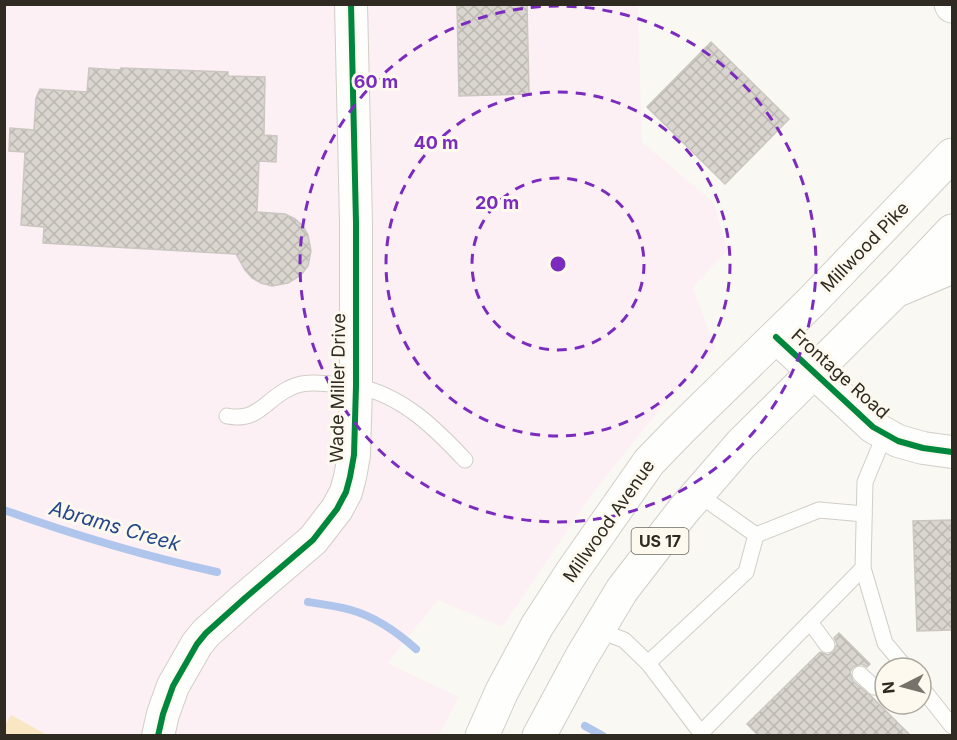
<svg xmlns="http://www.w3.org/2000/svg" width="957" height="740" font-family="Inter,sans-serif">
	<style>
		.education { fill: #fcf0f5 }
		.green { fill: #f8e7c2 }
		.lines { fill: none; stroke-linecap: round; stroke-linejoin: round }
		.stream { stroke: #afc5ec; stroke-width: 8 }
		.building { fill: url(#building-cross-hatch); stroke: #cbc6c0; stroke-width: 1.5 }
		.service-casing { stroke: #d1cec7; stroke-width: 17 }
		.minor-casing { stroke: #d1cec7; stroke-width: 34 }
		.primary-casing { stroke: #d1cec7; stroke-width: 35 }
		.motorway-casing { stroke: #d1cec7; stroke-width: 35 }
		.service { stroke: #fefefd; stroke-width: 15 }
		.minor { stroke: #fefefd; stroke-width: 32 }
		.primary { stroke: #fefefd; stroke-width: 33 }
		.motorway { stroke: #fefefd; stroke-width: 33 }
		.cycleway-casing { stroke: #fef9ef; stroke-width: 10 }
		.cycleway { stroke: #00873e; stroke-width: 6 }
		.ring { fill: none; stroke: #7b2cbf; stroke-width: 3; stroke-dasharray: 10 8 }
		.labels { text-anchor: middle; stroke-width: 6; stroke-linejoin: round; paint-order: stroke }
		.shield { fill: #fef9ef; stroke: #6e6960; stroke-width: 1.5 }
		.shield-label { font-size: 16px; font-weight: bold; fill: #302b22 }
		.street-label { font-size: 18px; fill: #302b22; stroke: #fef9ef }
		.water-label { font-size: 20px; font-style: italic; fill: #25488c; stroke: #fef9ef }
		.centre { fill: #7b2cbf; stroke: #fef9ef; stroke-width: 3 }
		.ring-label { font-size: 18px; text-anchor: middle; font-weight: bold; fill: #7b2cbf; stroke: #fef9ef; stroke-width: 6; stroke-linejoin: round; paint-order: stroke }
	</style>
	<defs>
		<pattern id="building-cross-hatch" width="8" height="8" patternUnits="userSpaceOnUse" patternTransform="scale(1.5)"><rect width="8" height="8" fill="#dad5cf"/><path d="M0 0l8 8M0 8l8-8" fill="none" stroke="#bbb7b1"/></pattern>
	</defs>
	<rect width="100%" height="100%" fill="#faf8f2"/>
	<polygon class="education" points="4,5 638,5 642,142 714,203 727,251 693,287 715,348 669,398 593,493 502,627 438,600 387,663 459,697 439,735 5,735"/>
	<polygon class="green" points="11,715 47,735 5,735 5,725"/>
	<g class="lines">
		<g class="stream">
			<path d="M4,510c70,25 140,46 213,62"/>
			<path d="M308,602c14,2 29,4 43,8 25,7 46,22 65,39"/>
			<polyline points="585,726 603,736"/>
		</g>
	</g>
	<g class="building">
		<polygon points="457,4 527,4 529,94 459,96"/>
		<polygon points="711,42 789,119 725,184 647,107"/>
		<polygon points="89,68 120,70 121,68 228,72 228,76 265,77 264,135 277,136 276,162 259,161 257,212 285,214 295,219 303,226 308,235 311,251 308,266 301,275 288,283 272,286 261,283 252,278 245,270 236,254 43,243 44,227 21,225 25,152 9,151 10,128 34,130 36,98 40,89 87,92"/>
		<polygon points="952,520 952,630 917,631 913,521"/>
		<polygon points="839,633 870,664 867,667 862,664 853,667 850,672 853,681 871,696 910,735 758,735 747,724 820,652 828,655 833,652 837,644 834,638"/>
	</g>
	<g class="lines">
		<defs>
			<g id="service">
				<path d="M227,416c31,6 37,-15 61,-27 14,-8 29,-6 45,-5 8,1 16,1 23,2 46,9 79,42 109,74"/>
				<polyline points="885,434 865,482 863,568 885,643 906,668"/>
				<polyline points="698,494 756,535"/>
				<polyline points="810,622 827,645"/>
				<polyline points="598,630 624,640 648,663 746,572 756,535 819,510 864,514"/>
				<polyline points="648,663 701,733"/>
				<polyline points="860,674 874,687 885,688"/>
				<polyline points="921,687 952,726"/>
				<polyline points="703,736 701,733 863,568"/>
			</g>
			<g id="minor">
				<polyline points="776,337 873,427 898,441 923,448 952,452"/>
				<polyline points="158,736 163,714 173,686 197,644 206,633 245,598 313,540 337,509 346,492 350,477 354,455 356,386 356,223 351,4"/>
			</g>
			<g id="primary">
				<polyline points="482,736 502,691 537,626 572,572 649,462 680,430 811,302 952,155"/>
				<polyline points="539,736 581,658 622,590 683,511 741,444 895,291 952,231"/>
			</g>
			<g id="motorway">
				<polyline points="951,4 952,6"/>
				<polyline points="895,291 952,267"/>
			</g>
		</defs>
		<use href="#service" class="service-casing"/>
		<use href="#minor" class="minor-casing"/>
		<use href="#primary" class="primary-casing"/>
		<use href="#motorway" class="motorway-casing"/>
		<use href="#service" class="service"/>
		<use href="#minor" class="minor"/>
		<use href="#primary" class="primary"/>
		<use href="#motorway" class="motorway"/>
		<defs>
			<g id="cycleway">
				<polyline points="776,337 873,427 898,441 923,448 952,452"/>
				<polyline points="158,736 163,714 173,686 197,644 206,633 245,598 313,540 337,509 346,492 350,477 354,455 356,386 356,223 351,4"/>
			</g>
		</defs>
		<use href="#cycleway" class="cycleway-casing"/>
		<use href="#cycleway" class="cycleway"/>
	</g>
	<g class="ring">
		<circle cx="558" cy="264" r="86"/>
		<circle cx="558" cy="264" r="172"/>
		<circle cx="558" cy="264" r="258"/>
	</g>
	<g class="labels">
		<rect class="shield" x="631.5" y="528" width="57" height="26" rx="4.5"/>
		<g class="shield-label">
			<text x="660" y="547">US 17</text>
		</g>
		<g class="street-label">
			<text transform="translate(865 247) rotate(-46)" y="6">Millwood Pike</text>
			<text transform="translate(840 374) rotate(42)" y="6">Frontage Road</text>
			<text transform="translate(338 388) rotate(-89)" y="6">Wade Miller Drive</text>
			<text transform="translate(609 521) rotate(-55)" y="6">Millwood Avenue</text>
		</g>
		<g class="water-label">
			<text transform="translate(115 526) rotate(16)" y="7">Abrams Creek</text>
		</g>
	</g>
	<circle cx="558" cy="264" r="9" class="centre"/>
	<g class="ring-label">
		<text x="376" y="88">60 m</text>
		<text x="436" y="149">40 m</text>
		<text x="497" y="209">20 m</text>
	</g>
	<rect width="957" height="740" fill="none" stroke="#302b22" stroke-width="12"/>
	<g transform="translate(903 686) rotate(264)"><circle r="28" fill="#fef9ef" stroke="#aca79d" stroke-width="1.5"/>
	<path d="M0-4.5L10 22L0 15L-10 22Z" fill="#77736b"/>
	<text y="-9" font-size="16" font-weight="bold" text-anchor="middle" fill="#302b22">N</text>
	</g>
</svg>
